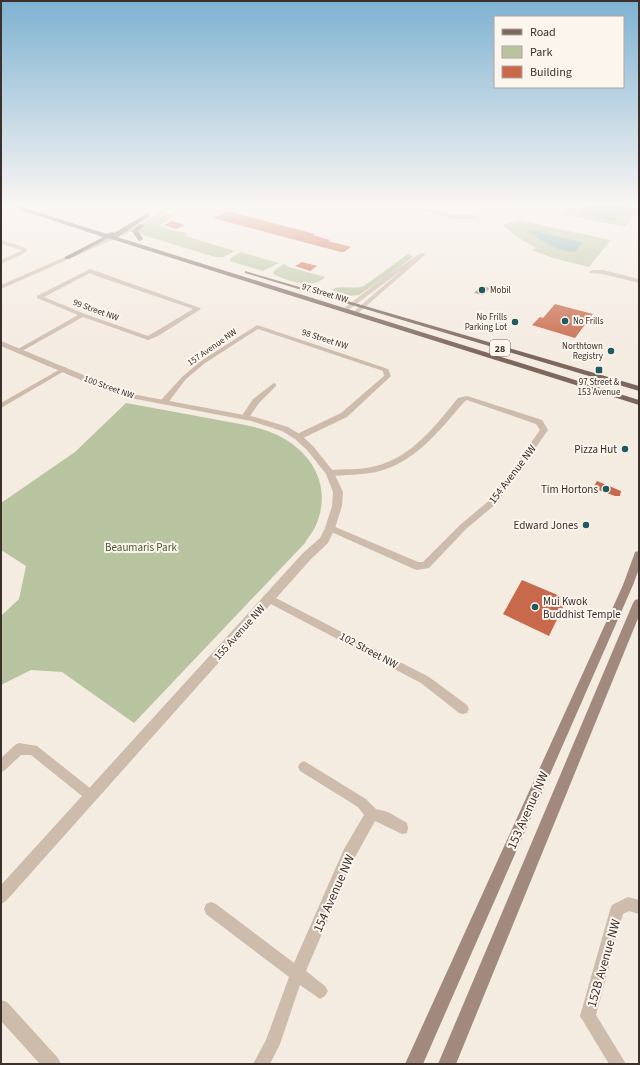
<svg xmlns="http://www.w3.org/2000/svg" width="640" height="1065" font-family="'Source Sans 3',sans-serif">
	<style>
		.green { fill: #b8c4a0 }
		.water { fill: #7fb0b2 }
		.building { fill: #c8694b }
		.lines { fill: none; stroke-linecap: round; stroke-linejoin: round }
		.minor { fill: #cdbbac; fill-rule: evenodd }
		.tertiary { fill: #cdbbac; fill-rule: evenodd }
		.secondary { fill: #a18a7d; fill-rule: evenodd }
		.primary { fill: #7d675c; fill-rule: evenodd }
		.poi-dot { fill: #1f5a5e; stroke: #fbf5ee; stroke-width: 1.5 }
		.labels { text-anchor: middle; stroke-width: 4; stroke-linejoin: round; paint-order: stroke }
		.far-poi-label { font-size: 9px; fill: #3b302b; stroke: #fbf5ee; text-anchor: start }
		.far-street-label { font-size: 9px; fill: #3b302b; stroke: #fbf5ee }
		.shield { fill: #fbf5ee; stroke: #756b66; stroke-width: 1 }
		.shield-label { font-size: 10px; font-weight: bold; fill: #3b302b }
		.poi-label { font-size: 11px; fill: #3b302b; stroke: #fbf5ee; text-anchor: end }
		.street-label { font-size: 11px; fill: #3b302b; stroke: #fbf5ee }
		.park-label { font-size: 11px; fill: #4a5a2e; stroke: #fbf5ee }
		.near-street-label { font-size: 13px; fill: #3b302b; stroke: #fbf5ee }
	</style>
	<rect width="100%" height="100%" fill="#f4ebe1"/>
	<g class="green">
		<polygon points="576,204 639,204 639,208 625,227 558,213"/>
		<polygon points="167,213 175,215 167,218 170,219 158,226 179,232 186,232 185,234 187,234 185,236 235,251 223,257 215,257 143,235 137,232 140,228"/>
		<polygon points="518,220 611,240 589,267 553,258 532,250 536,248 519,238 502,225"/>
		<polygon points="240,252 279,263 263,271 230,261 231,258"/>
		<path d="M408,254l5,3 -54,38 -13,1 -15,-6c7,-6 23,0 33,-4z"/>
		<path d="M284,264l5,3 36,10c-12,13 -38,4 -52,-3l1,-3z"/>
		<path d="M126,403c29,5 58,11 87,16 24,5 49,7 70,19 33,19 48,52 33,87 -2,6 -8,12 -11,18l-171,180 -72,-51 -31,-2 -30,15v-69l18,-17 7,-33 -25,-16v-47l74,-51z"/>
	</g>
	<g class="water">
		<polygon points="592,204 631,204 614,221 579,214 579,211"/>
		<path d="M530,230l51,12 1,1 -7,9c-16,0 -34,-11 -46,-20z"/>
	</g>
	<g class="building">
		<polygon points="227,211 315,234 313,235 330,240 328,241 351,247 344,252 341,252 213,218"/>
		<polygon points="172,221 185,225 176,229 164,225"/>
		<polygon points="302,262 317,266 310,271 295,266"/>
		<polygon points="481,286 490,288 483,295 474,293"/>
		<polygon points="555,304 593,314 575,338 532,325 540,317 543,318"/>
		<polygon points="597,481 621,491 620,496 615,496 593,488"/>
		<polygon points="522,580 567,599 549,636 503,614"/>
	</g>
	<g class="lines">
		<g class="minor">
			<polygon points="1,240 26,248 27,252 1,264 1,260 21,251 21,250 1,244"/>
			<polygon points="421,253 426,254 357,314 352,313 402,270 347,311 343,311 343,309 387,275"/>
			<path d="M90,269l110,39 1,1 -43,27 -10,4 -65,-23 -61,34h-4v-2l60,-34 -41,-17v-2zM90,273l1,1 102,35 -45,27 -63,-22 -41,-17z"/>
			<polygon points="592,270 603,270 639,279 639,283 603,274 590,273 589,272"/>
			<polygon points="257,325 388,369 391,376 347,417 301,439 295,439 294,437 295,435 341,413 384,376 383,371 258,329 205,363 186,379 167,404 161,404 161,400 182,377 201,361"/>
			<polygon points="64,367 67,369 66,370 1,408 1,403"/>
			<polygon points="274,383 276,384 276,386 259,403 248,419 242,419 241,417 253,399"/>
			<path d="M467,396l75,24 6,10 -51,73 -31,26 -37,39 -12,2 -3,-1 -87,-39 -1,-2 1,-2h6l85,36h5l37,-37 31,-26 49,-69 -4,-6 -69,-24 -3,2c-25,29 -49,61 -88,70 -15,3 -31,3 -46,4l-4,-3 4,-3c15,-1 31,0 46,-4 36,-9 60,-41 82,-68z"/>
			<polygon points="270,595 429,677 467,705 469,709 467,713 463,714 459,713 421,683 267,602 265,599 267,596"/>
			<polygon points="19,743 37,746 95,792 97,796 95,800 91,802 87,800 31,755 21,755 5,770 1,772 1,758 15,745"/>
			<polygon points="304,761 366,799 376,809 388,812 407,823 408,828 407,833 402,834 375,821 354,859 306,971 325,986 328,991 325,996 320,999 300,985 280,1044 270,1064 253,1064 266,1040 289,977 206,914 204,909 206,904 211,902 216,904 294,963 344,849 364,815 358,807 300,771 298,767 300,763"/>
			<polygon points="628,897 639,900 639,914 629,911 623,914 596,1015 626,1064 609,1064 580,1016 610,910 612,905"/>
		</g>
		<g class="tertiary">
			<polygon points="172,204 178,204 144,226 1,289 1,285 140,224"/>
			<polygon points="398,204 409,204 454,215 476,215 479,217 476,219 454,219"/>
			<polygon points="1,341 115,388 137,395 255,417 288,427 301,435 313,446 333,471 343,492 342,506 335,528 328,543 311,559 6,901 1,904 1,885 303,553 320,538 325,528 332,506 333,492 326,474 307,450 295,439 282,431 251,421 136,399 109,392 1,346"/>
			<polygon points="1,1000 7,1002 58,1058 61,1064 40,1064 1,1021"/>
		</g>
		<g class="secondary">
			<polygon points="639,551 639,569 633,585 423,1064 405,1064 623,585 634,555 635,552"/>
			<polygon points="639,599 639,616 456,1064 438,1064 633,603 635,600"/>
		</g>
		<g class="primary">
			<polygon points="3,204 12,204 107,234 112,232 114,233 146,214 150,214 150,216 117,237 639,400 639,405 108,238 69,259 65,259 65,257 103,237"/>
			<polygon points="140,224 145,225 138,231 143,239 140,241 138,240 132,231"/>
			<polygon points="245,271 639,386 639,391 245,273"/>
		</g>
	</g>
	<linearGradient id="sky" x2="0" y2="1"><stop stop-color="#7eb2d2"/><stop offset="0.58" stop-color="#faf6f2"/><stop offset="1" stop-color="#faf6f2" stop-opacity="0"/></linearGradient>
	<rect width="640" height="354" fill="url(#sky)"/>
	<g class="poi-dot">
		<circle cx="482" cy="290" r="4"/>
		<circle cx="565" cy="321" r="4"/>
		<circle cx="515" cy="322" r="4"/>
		<circle cx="611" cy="351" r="4"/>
		<rect x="595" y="366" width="8" height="8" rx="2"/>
		<circle cx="625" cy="449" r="4"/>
		<circle cx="606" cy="489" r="4"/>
		<circle cx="586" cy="525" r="4"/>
		<circle cx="535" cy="607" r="4"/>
	</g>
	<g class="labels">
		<g class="far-poi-label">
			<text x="490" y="293">Mobil</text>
			<text x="507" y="320" text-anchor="end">No Frills<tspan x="507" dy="10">Parking Lot</tspan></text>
			<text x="573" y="324">No Frills</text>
			<text x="603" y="349" text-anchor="end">Northtown<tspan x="603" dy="10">Registry</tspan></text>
			<text x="599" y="385" text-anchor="middle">97 Street &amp;<tspan x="599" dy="10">153 Avenue</tspan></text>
		</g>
		<g class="far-street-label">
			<text transform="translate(325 293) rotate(17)" y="3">97 Street NW</text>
			<text transform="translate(96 310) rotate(20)" y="3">99 Street NW</text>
			<text transform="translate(325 339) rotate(18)" y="3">98 Street NW</text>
			<text transform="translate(212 347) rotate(-35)" y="3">157 Avenue NW</text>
			<text transform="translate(109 387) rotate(20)" y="3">100 Street NW</text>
		</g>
		<rect class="shield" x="490" y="340" width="20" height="16" rx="3"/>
		<g class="shield-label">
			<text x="500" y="352">28</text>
		</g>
		<g class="poi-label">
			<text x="617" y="453">Pizza Hut</text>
			<text x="598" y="493">Tim Hortons</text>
			<text x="578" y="529">Edward Jones</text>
			<text x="543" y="605" text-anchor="start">Mui Kwok<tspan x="543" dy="13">Buddhist Temple</tspan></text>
		</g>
		<g class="street-label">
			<text transform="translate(512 474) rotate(-53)" y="4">154 Avenue NW</text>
			<text transform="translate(239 632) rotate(-48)" y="4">155 Avenue NW</text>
			<text transform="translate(369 650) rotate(28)" y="4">102 Street NW</text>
		</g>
		<g class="park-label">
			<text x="141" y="551">Beaumaris Park</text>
		</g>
		<g class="near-street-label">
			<text transform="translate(527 810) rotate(-66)" y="5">153 Avenue NW</text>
			<text transform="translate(333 893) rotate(-66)" y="5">154 Avenue NW</text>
			<text transform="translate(603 963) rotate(-74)" y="5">152B Avenue NW</text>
		</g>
	</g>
	<rect width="640" height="1065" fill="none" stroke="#3b302b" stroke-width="4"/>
	<rect x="494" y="16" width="130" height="72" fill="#fbf5ee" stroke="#aea6a0"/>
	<rect x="502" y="29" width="20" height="6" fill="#7d675c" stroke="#aea6a0"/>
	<text x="530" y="36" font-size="12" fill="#3b302b">Road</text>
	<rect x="502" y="46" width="20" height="12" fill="#b8c4a0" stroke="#aea6a0"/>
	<text x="530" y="56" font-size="12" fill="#3b302b">Park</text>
	<rect x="502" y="66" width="20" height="12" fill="#c8694b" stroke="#aea6a0"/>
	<text x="530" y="76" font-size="12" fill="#3b302b">Building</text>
</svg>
